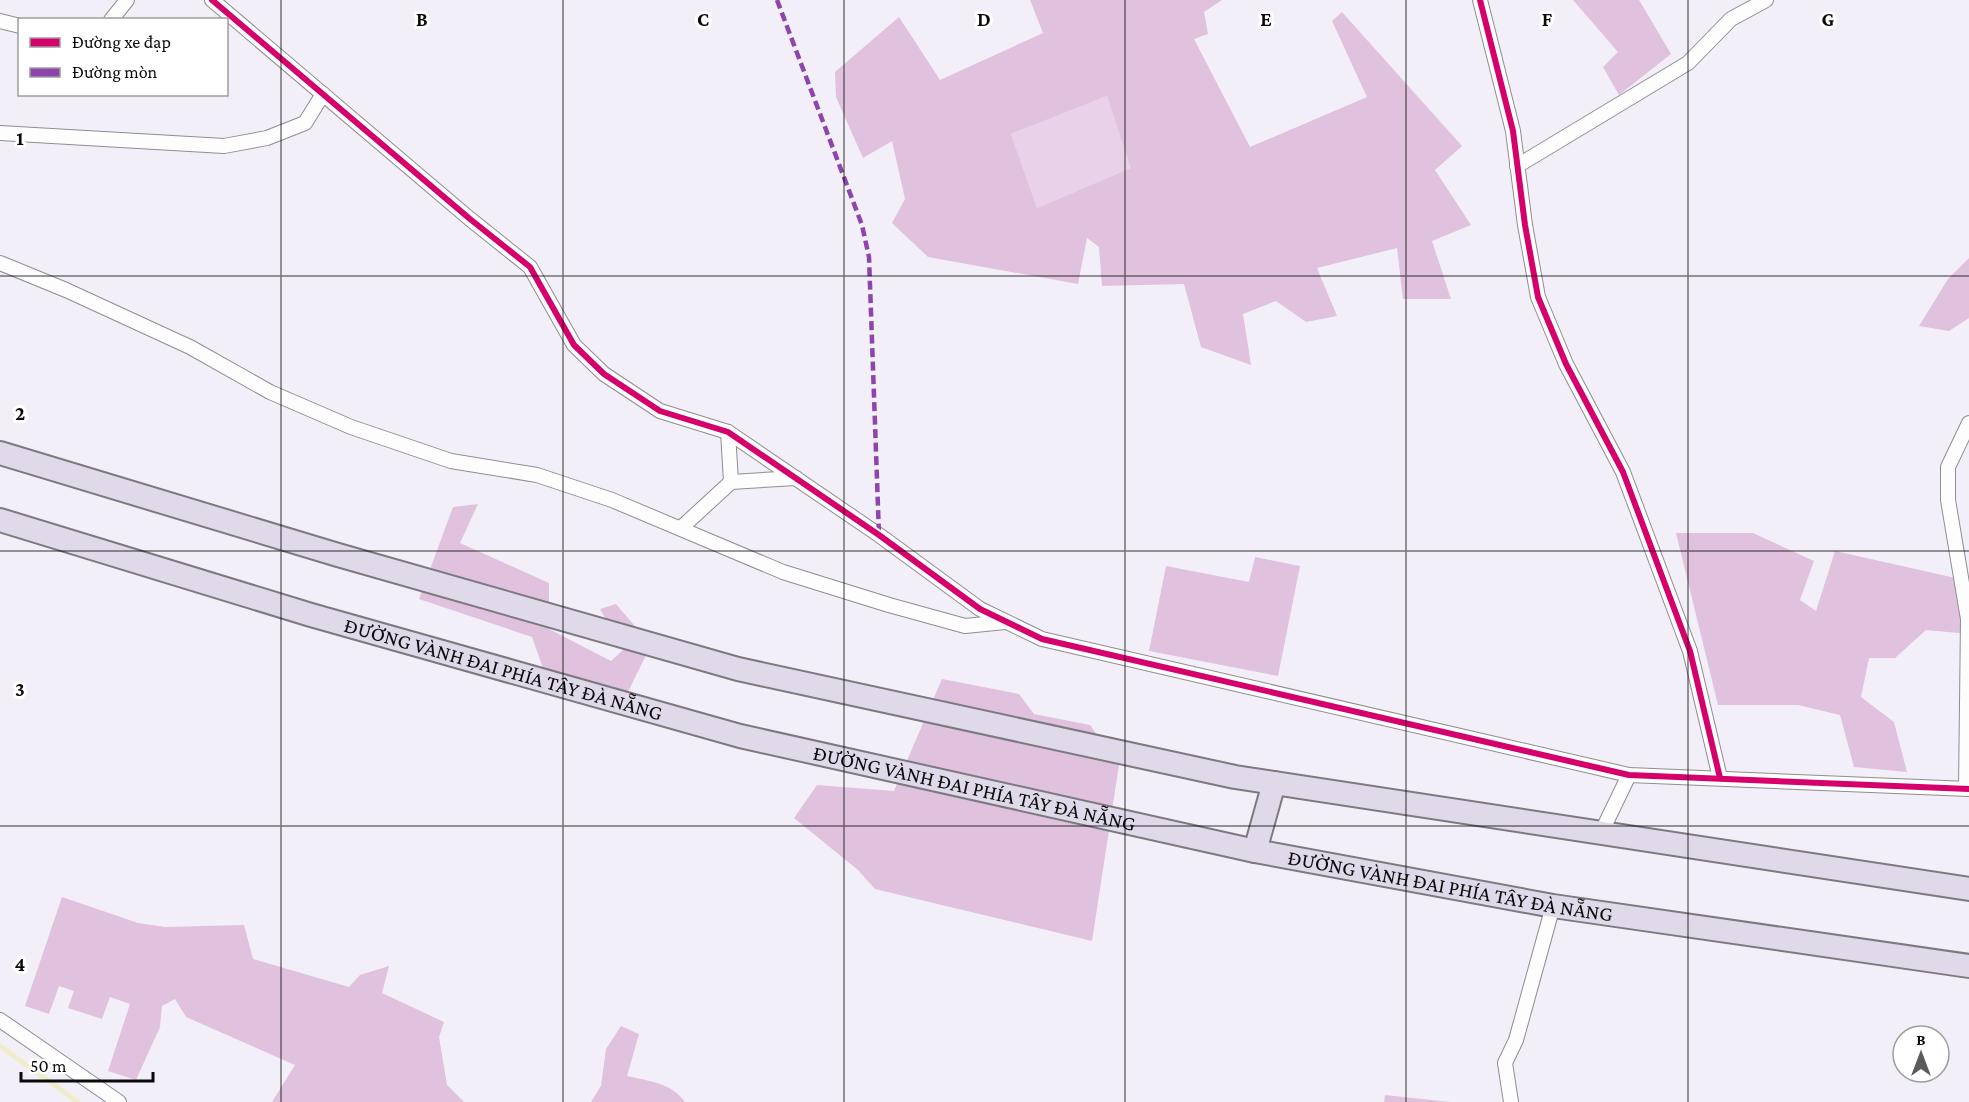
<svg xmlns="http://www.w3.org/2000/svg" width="1969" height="1102" font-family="'Crimson Pro',serif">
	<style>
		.green { fill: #e9d1ea }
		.forest { fill: #e0c1de; fill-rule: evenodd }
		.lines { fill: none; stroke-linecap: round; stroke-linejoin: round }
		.stream { stroke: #efedca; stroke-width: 5 }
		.minor-casing { stroke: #8f8d91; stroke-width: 16 }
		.primary-casing { stroke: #7c7a7e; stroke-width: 26 }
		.minor { stroke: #fdfdfe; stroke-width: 14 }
		.primary { stroke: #dfd9e9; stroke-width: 22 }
		.quiet { stroke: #8e44ad; stroke-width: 4.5; stroke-dasharray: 9 4.5; stroke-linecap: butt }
		.cycleway-casing { stroke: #fff; stroke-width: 10 }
		.cycleway { stroke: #d6006c; stroke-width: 6 }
		.grid { fill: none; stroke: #0a0a0a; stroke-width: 1.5; stroke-opacity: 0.55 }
		.labels { text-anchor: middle; stroke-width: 6; stroke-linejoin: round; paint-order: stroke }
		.street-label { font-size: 21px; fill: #0a0a0a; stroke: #fff }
		.grid-label { font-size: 20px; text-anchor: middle; font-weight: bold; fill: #0a0a0a; stroke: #fff; stroke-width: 6; stroke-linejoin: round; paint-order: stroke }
	</style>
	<rect width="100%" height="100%" fill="#f3eff8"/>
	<polygon class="green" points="1107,96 1132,168 1037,208 1011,134"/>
	<g class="forest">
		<path d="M1030,0h192l-18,12 4,22 -14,5 56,108 117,-50 -35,-76 10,-9 120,134 -27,24 36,55 -39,16 19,58h-48l-6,-51 -80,20 20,48 -31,6 -30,-21 -33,13 8,51 -50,-18 -17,-63 -82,2 -3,-39 -12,-9 -9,46 -150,-27 -36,-34 13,-24 -13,-58 -29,17 -27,-61 -1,-25 64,-55 41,63 103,-47zM1107,96l24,72 -94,40 -26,-74z"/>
		<polygon points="1573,0 1639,0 1671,54 1619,95 1603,67 1618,52"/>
		<polygon points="1969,258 1969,318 1949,331 1919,326 1948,279"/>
		<polygon points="478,504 460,543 549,583 549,629 611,661 623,650 600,609 616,604 651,645 621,706 550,688 532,637 419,599 453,507"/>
		<polygon points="1676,533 1753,533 1814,561 1800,600 1816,611 1835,551 1969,581 1969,634 1926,630 1895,658 1869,658 1861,697 1894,722 1907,772 1854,767 1840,715 1798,705 1718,705"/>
		<polygon points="1255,557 1300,566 1278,676 1149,651 1166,566 1249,582"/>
		<polygon points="942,679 1019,694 1034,714 1090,725 1119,765 1092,941 875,889 858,870 794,818 817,785 894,791"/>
		<polygon points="62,897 138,923 165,927 244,925 253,959 349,987 360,975 389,966 382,993 444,1022 439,1037 447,1085 464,1102 272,1102 295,1065 186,1017 175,999 162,1006 160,1027 136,1080 108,1071 130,1004 110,997 102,1019 68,1008 74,991 59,986 49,1014 25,1006"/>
		<path d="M621,1026l18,8 -12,42c22,5 45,7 58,26h-94l10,-16 5,-37z"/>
		<polygon points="1385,1095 1450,1102 1384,1102"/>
	</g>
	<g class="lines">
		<polyline class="stream" points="0,1046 78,1102"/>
		<defs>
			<g id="minor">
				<polyline points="212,0 470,219 530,267 574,345 604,374 660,411 728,432 879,535 980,609 1042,639 1629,775 1969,789"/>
				<polyline points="1480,0 1513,131 1525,225 1538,297 1566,364 1623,472 1690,651 1720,778"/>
				<polyline points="111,20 127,0"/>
				<polyline points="0,21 20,26"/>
				<polyline points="0,133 224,146 267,138 305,123 323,94"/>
				<polyline points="1517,166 1688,63 1731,19 1766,0"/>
				<polyline points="0,263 66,290 190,347 270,392 351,427 451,461 537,475 612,500 783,572 889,605 965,626 1005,622"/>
				<polyline points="728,432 731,482"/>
				<polyline points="681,528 731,482 796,478"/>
				<polyline points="1966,788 1968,619 1948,500 1948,467 1969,423"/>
				<polyline points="1601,833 1629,775"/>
				<polyline points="0,1020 119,1102"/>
				<polyline points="1511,1102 1505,1063 1516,1040 1553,906"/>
			</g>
			<g id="primary">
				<polyline points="0,453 338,555 738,669 1235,777 1969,889"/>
				<path id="s1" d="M0,520l311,95 429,121 515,115 298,55 416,60"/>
				<polyline points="1255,851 1274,783"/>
			</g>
		</defs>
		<use href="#minor" class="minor-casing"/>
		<use href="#primary" class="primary-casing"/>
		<use href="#minor" class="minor"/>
		<use href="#primary" class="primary"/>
		<polyline class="quiet" points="777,0 862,225 869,257 879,535"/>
		<defs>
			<g id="cycleway">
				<polyline points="212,0 470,219 530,267 574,345 604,374 660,411 728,432 879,535 980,609 1042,639 1629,775 1969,789"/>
				<polyline points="1480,0 1513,131 1525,225 1538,297 1566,364 1623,472 1690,651 1720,778"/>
			</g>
		</defs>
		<use href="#cycleway" class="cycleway-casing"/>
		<use href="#cycleway" class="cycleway"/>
	</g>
	<path class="grid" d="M281,0v1102M563,0v1102M844,0v1102M1125,0v1102M1406,0v1102M1688,0v1102M0,276h1969M0,551h1969M0,826h1969"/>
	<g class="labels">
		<g class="street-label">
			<text dy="7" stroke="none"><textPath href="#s1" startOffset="525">ĐƯỜNG VÀNH ĐAI PHÍA TÂY ĐÀ NẴNG</textPath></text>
			<text dy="7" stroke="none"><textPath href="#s1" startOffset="1011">ĐƯỜNG VÀNH ĐAI PHÍA TÂY ĐÀ NẴNG</textPath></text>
			<text dy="7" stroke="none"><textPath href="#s1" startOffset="1497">ĐƯỜNG VÀNH ĐAI PHÍA TÂY ĐÀ NẴNG</textPath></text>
		</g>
	</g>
	<g class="grid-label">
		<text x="422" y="26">B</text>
		<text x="703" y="26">C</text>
		<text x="984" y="26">D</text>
		<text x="1266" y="26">E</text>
		<text x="1547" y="26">F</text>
		<text x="1828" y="26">G</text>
		<text x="20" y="145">1</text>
		<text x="20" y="420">2</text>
		<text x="20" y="696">3</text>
		<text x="20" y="971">4</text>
	</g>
	<rect x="18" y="18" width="210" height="78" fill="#ffffff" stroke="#9d9d9d" stroke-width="1.5"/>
	<rect x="30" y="38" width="30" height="9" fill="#d6006c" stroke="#9d9d9d" stroke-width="1.5"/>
	<text x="72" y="48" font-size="18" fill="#0a0a0a">Đường xe đạp</text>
	<rect x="30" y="68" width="30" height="9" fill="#8e44ad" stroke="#9d9d9d" stroke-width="1.5"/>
	<text x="72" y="78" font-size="18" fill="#0a0a0a">Đường mòn</text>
	<g transform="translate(1921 1054)"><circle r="28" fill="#ffffff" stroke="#9d9d9d" stroke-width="1.5"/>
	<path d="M0-4.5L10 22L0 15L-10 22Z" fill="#5c5a5d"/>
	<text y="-9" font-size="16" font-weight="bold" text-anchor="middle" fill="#0a0a0a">B</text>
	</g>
	<path d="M21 1072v9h132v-9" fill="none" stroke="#0a0a0a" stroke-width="3"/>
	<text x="30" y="1072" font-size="18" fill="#0a0a0a" stroke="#ffffff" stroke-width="4.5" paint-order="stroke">50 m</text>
</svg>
